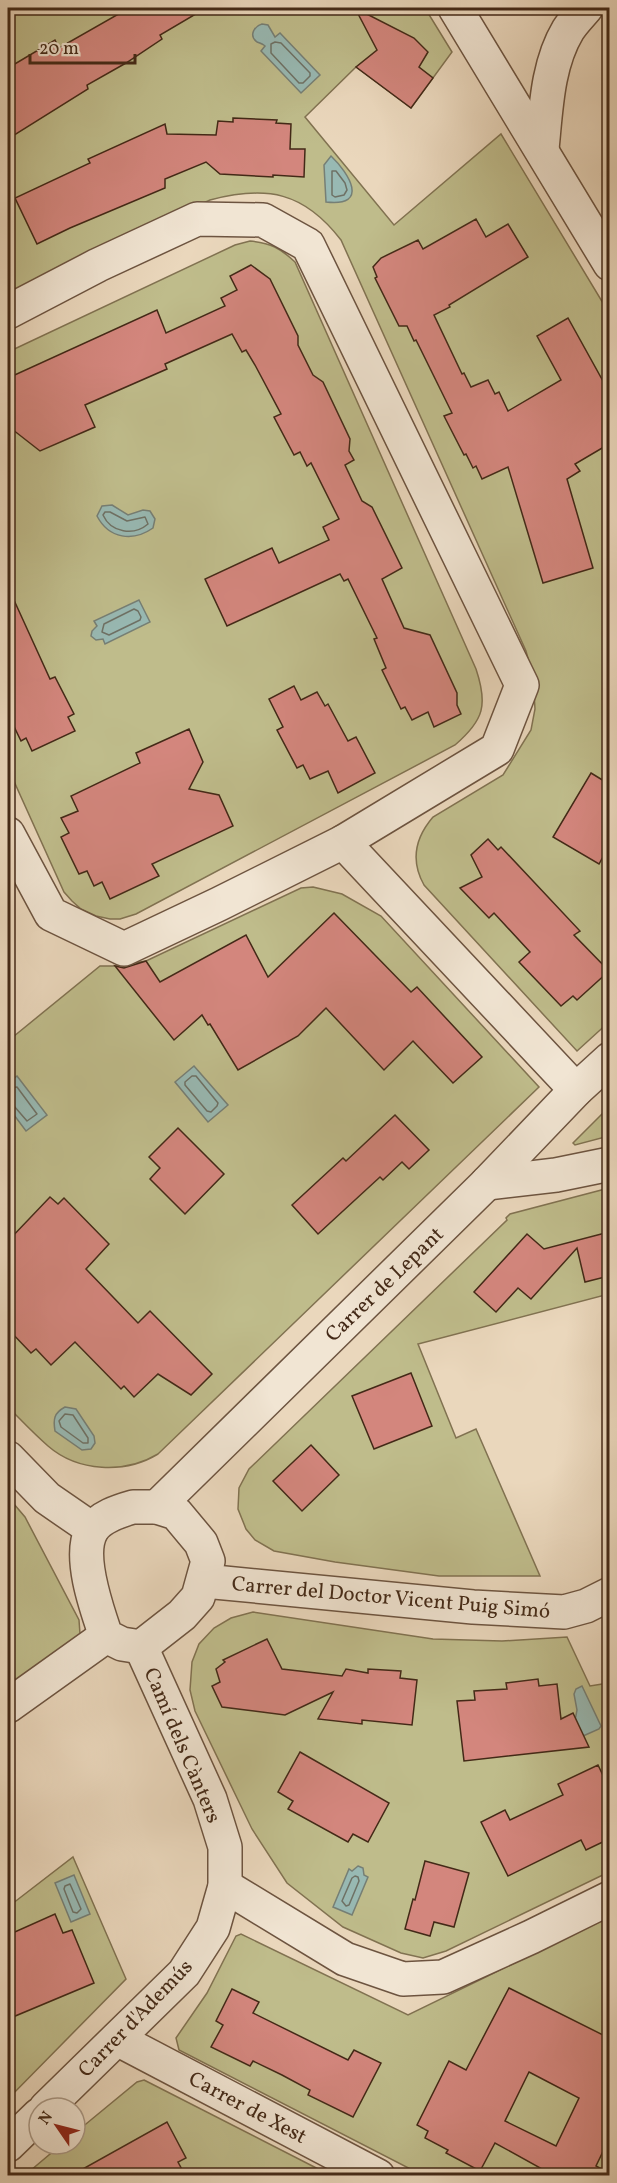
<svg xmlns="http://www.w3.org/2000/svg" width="617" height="2183" font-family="Vollkorn,serif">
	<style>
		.green { fill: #bfbc8b; stroke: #817251; stroke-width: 1.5 }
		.water { fill: #98b9b3; stroke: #767f75; stroke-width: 1.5 }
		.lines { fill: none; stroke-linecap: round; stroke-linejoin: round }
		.shore { stroke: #6e7165; stroke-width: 1.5 }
		.building { fill: #d3867d; stroke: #432917; stroke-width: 1.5; fill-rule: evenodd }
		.street-casing { stroke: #6d5440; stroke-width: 36 }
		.street { stroke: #f1e5d3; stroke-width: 33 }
		.labels { text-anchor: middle; stroke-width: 4.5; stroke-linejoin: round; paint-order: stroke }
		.street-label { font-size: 21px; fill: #432917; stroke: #f1e5d3 }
	</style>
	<rect width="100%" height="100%" fill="#ead7bc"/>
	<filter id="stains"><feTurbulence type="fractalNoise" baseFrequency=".00333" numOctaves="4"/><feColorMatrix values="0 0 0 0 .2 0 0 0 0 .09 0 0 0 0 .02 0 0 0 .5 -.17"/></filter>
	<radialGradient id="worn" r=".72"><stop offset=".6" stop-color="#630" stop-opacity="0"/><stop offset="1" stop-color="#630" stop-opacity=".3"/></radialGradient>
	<g class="green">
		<path d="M8,8h417l27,44 -41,56 -55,-41 -51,50 89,108 107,-91 108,179 1,708 -33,30 -153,-166c-14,-25 -9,-47 9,-68l70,-42 28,-45 4,-21 -2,-32 -7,-26 -185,-411c-37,-48 -74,-55 -131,-40l-202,94z"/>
		<path d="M250,241c21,2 30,7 45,21l181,407c12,36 8,51 -21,76l-319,169 -16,5h-10l-14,-3 -15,-7 -9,-8 -8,-9 -56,-124v-416l227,-107z"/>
		<path d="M313,887l29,7 39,22 158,171 -381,367c-33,20 -80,18 -110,-8 -14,-12 -27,-26 -40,-39v-366l92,-75h15l31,-5 155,-73z"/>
		<polygon points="609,1107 609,1136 575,1145 573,1143"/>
		<polygon points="609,1188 609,1294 418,1344 456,1438 476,1429 540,1576 439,1576 335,1562 274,1551 255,1540 246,1529 238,1509 239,1488 249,1469 507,1220 506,1218 510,1214"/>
		<polygon points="8,1497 25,1517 79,1620 80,1634 75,1645 8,1688"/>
		<polygon points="253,1612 433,1639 502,1641 567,1637 590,1686 609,1683 609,1872 446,1951 423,1958 401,1953 343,1927 287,1883 252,1829 195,1711 190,1690 192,1662 199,1644 214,1628 231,1618"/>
		<polygon points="73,1857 126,1979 8,2099 8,1907"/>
		<polygon points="609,1917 609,2175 422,2175 179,2050 176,2038 207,1993 236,1936 241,1934 408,2015"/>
		<polygon points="144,2080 330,2175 24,2176 62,2144 75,2144 75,2133 137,2082"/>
	</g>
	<g class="water">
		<path d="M262,24l6,1 7,12 5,-4 40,42 -19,18 -40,-42 4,-5c-2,-2 -5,-3 -8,-4 -9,-7 -2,-16 5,-18z"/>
		<path d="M331,156c18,17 39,51 -5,46l-2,-37z"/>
		<path d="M112,505l16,10 15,-5 7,1 5,8 -2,9c-20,14 -44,11 -56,-12l5,-10z"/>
		<polygon points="139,600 150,622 105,644 103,639 96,640 91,636 92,631 97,626 94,621"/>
		<polygon points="194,1066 228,1105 208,1122 175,1082"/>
		<polygon points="17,1076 47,1115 26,1131 8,1107 8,1083"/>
		<path d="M65,1407l11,2 18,27 1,7 -4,6 -9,1 -27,-19c-2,-12 -1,-18 10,-24z"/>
		<polygon points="582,1686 601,1726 599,1729 583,1736 574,1726 577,1710 574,1694 576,1689"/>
		<polygon points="358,1866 363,1868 364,1875 368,1877 352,1915 333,1907 349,1869 352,1871"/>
		<polygon points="74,1875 90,1914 71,1922 55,1883"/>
	</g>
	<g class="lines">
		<g class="shore">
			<polygon points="275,42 281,43 310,73 310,76 303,83 299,83 271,53 271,44"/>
			<polygon points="332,171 336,171 345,183 347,190 344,195 335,197 332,195"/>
			<path d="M105,512h5l17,9 18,-4 3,7c-14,12 -37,9 -45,-9z"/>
			<polygon points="134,609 138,611 141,617 140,620 109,635 102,632 104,624"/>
			<polygon points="192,1076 196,1076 218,1103 217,1106 211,1112 207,1111 185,1085 185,1082"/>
			<polyline points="8,1088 17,1087 37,1114 27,1121 14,1106 8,1104"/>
			<polygon points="65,1414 73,1415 88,1438 88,1443 83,1443 61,1427 59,1421"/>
			<polygon points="355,1876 358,1877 359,1881 349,1905 346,1906 342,1901 352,1878"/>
			<polygon points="70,1884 81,1909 77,1913 73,1912 64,1889 65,1886"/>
		</g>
	</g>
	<g class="building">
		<polygon points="129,8 206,8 160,35 162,39 126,63 87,85 88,89 8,139 8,68 55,40 59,48"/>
		<polygon points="355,8 414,38 428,52 419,67 433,78 411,108 356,67 377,50"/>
		<polygon points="233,118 277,120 276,123 291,124 290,149 305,149 304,177 273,175 273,177 220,174 206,162 165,179 165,188 70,228 37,244 15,198 90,163 88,159 165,124 167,134 216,135 218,121 233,122"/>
		<polygon points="476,219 486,237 508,224 528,257 449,305 450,307 434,315 462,374 464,373 471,387 488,380 495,394 499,392 508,411 561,380 537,336 568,318 609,392 609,444 575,464 580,471 567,479 593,568 543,583 508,467 482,479 476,466 473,468 466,454 464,455 444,416 452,413 416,340 414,341 407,326 399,326 375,278 377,277 373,267 381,258 418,240 423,249"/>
		<polygon points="251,265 270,279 298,336 298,345 313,375 323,382 350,439 349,451 354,460 345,465 362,501 372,507 402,568 382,579 404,628 430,635 457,693 457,705 461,714 434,727 428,712 412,720 405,707 401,709 382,670 386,668 374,639 377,638 348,579 344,581 340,574 227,626 205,579 272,548 279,563 329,540 323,527 339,519 311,463 307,466 300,452 294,455 274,417 281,414 255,365 246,350 242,352 232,334 165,364 167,369 85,405 95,427 40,451 8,426 8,378 157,310 166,333 225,306 221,298 237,290 230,276"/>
		<polygon points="8,587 50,679 55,677 74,714 68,717 75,731 32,751 26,738 21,741 8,714"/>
		<polygon points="294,686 301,700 317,692 325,706 328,704 348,741 356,737 375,773 338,793 328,771 310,779 303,765 297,768 277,730 283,727 269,699"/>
		<polygon points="189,729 203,762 189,789 219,795 233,826 152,864 159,876 110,899 102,882 94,886 87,871 79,874 61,837 69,833 61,818 78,811 71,796 140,763 136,753"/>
		<polygon points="591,773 609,784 609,846 599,864 553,837"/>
		<polygon points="488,839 498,850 501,847 580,931 574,935 609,971 577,1000 573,996 561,1006 519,962 530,952 494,913 489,918 460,888 482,877 471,855"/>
		<polygon points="334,913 411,992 417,987 482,1057 453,1083 413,1041 384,1070 326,1008 298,1036 238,1070 210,1024 208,1025 202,1015 174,1040 115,966 124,968 146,961 160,982 246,935 268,977"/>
		<polygon points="395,1115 429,1150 409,1169 402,1162 383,1180 380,1177 318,1234 292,1205 343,1158 346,1161"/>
		<polygon points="178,1128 224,1174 185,1214 150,1179 160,1168 149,1157"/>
		<polygon points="50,1197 58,1204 64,1198 109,1244 86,1269 138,1323 150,1311 212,1374 191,1395 158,1374 134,1397 124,1386 121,1389 75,1342 51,1365 36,1349 31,1353 8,1329 8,1241"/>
		<polygon points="609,1232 609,1276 585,1282 577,1248 531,1299 518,1288 496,1312 474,1292 527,1234 544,1249"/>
		<polygon points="411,1373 432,1426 374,1449 352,1396"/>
		<polygon points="311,1445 339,1475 302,1511 273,1481"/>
		<polygon points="267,1639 282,1669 342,1676 346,1669 368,1673 368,1669 401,1671 400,1678 417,1680 412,1725 362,1720 362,1724 318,1719 333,1692 285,1715 222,1707 212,1686 220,1682 216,1669 225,1662 223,1660"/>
		<polygon points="538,1679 539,1686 557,1684 561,1719 573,1713 589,1747 464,1761 457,1701 475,1700 474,1691 507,1689 506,1683"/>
		<polygon points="300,1752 389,1803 368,1842 353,1834 348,1842 288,1809 293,1801 278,1792"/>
		<polygon points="598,1765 609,1788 609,1839 586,1850 581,1840 508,1876 481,1822 505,1810 510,1820 563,1795 558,1784"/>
		<polygon points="425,1861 469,1873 454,1927 434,1922 430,1936 405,1929 413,1899 415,1900"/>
		<polygon points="55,1914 63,1933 72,1930 94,1983 8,2019 8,1935"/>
		<path d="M509,1988l100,50v101l-13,27 13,7v2h-67l2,-5 -49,-27 -15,28 -34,-18 2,-3 -23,-12 3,-7 -11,-6 32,-64 17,9zM529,2072l50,26 -23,48 -51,-25z"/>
		<polygon points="232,1989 259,2002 253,2013 348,2060 354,2050 381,2063 353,2117 308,2095 310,2090 282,2075 253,2061 250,2066 211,2047 223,2025 216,2021"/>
		<polygon points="167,2122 186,2158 178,2162 185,2175 72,2175"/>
	</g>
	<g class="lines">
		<defs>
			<g id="street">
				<polyline points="455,8 610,264"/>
				<path d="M542,149c4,-39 5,-84 26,-119 5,-8 12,-15 18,-22"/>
				<polyline points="8,312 98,265 197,219 263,220 308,245 522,685 497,749 343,842 576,1090"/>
				<polyline points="8,834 51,914 124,949 219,904 343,842"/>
				<polyline points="487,1183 556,1175 610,1164"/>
				<polyline points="8,1458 47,1498 92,1529"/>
				<path d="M133,1507h24l19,6 25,30 7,18 -10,36 -16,18 -41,32 -19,-3 -16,-8c-9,-26 -29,-81 -14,-106 8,-13 27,-19 41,-23z"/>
				<polyline points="157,1507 487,1183 576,1090 610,1059"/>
				<polyline points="204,1581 473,1607 564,1612 586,1606 610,1594"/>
				<polyline points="8,1706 106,1636"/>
				<polyline points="225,1886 345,1959 403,1979 443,1977 531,1937 610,1898"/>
				<polyline points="117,2039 378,2176"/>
				<polyline points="46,2108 184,1973 213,1928 225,1886 225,1847 210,1799 141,1647"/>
				<polyline points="8,2145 39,2115"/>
			</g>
		</defs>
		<use href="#street" class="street-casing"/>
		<use href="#street" class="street"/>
	</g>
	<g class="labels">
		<g class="street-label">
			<text transform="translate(384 1284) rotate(-44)" y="7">Carrer de Lepant</text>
			<text transform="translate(391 1597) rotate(5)" y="7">Carrer del Doctor Vicent Puig Simó</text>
			<text transform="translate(183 1745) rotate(67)" y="7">Camí dels Cànters</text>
			<text transform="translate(135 2018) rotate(-46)" y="7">Carrer d'Ademús</text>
			<text transform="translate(248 2107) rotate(28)" y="7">Carrer de Xest</text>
		</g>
	</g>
	<rect width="617" height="2183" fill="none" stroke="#ead7bc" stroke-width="30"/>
	<rect x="9" y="9" width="599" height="2165" fill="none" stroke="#432917" stroke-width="3"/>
	<rect x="15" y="15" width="587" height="2153" fill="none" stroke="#432917" stroke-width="1.5"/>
	<g transform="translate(57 2126) rotate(305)"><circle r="28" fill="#f1e5d3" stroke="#ab9a88" stroke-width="1.5"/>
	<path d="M0-4.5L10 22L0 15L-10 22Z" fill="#8f2418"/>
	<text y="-9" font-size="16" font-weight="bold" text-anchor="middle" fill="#432917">N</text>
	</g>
	<path d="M30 54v9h105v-9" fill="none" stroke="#432917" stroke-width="3"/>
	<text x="39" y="54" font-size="18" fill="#432917" stroke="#f1e5d3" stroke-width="4.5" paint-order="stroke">20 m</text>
	<rect width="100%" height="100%" filter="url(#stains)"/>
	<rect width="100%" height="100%" fill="url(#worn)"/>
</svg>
